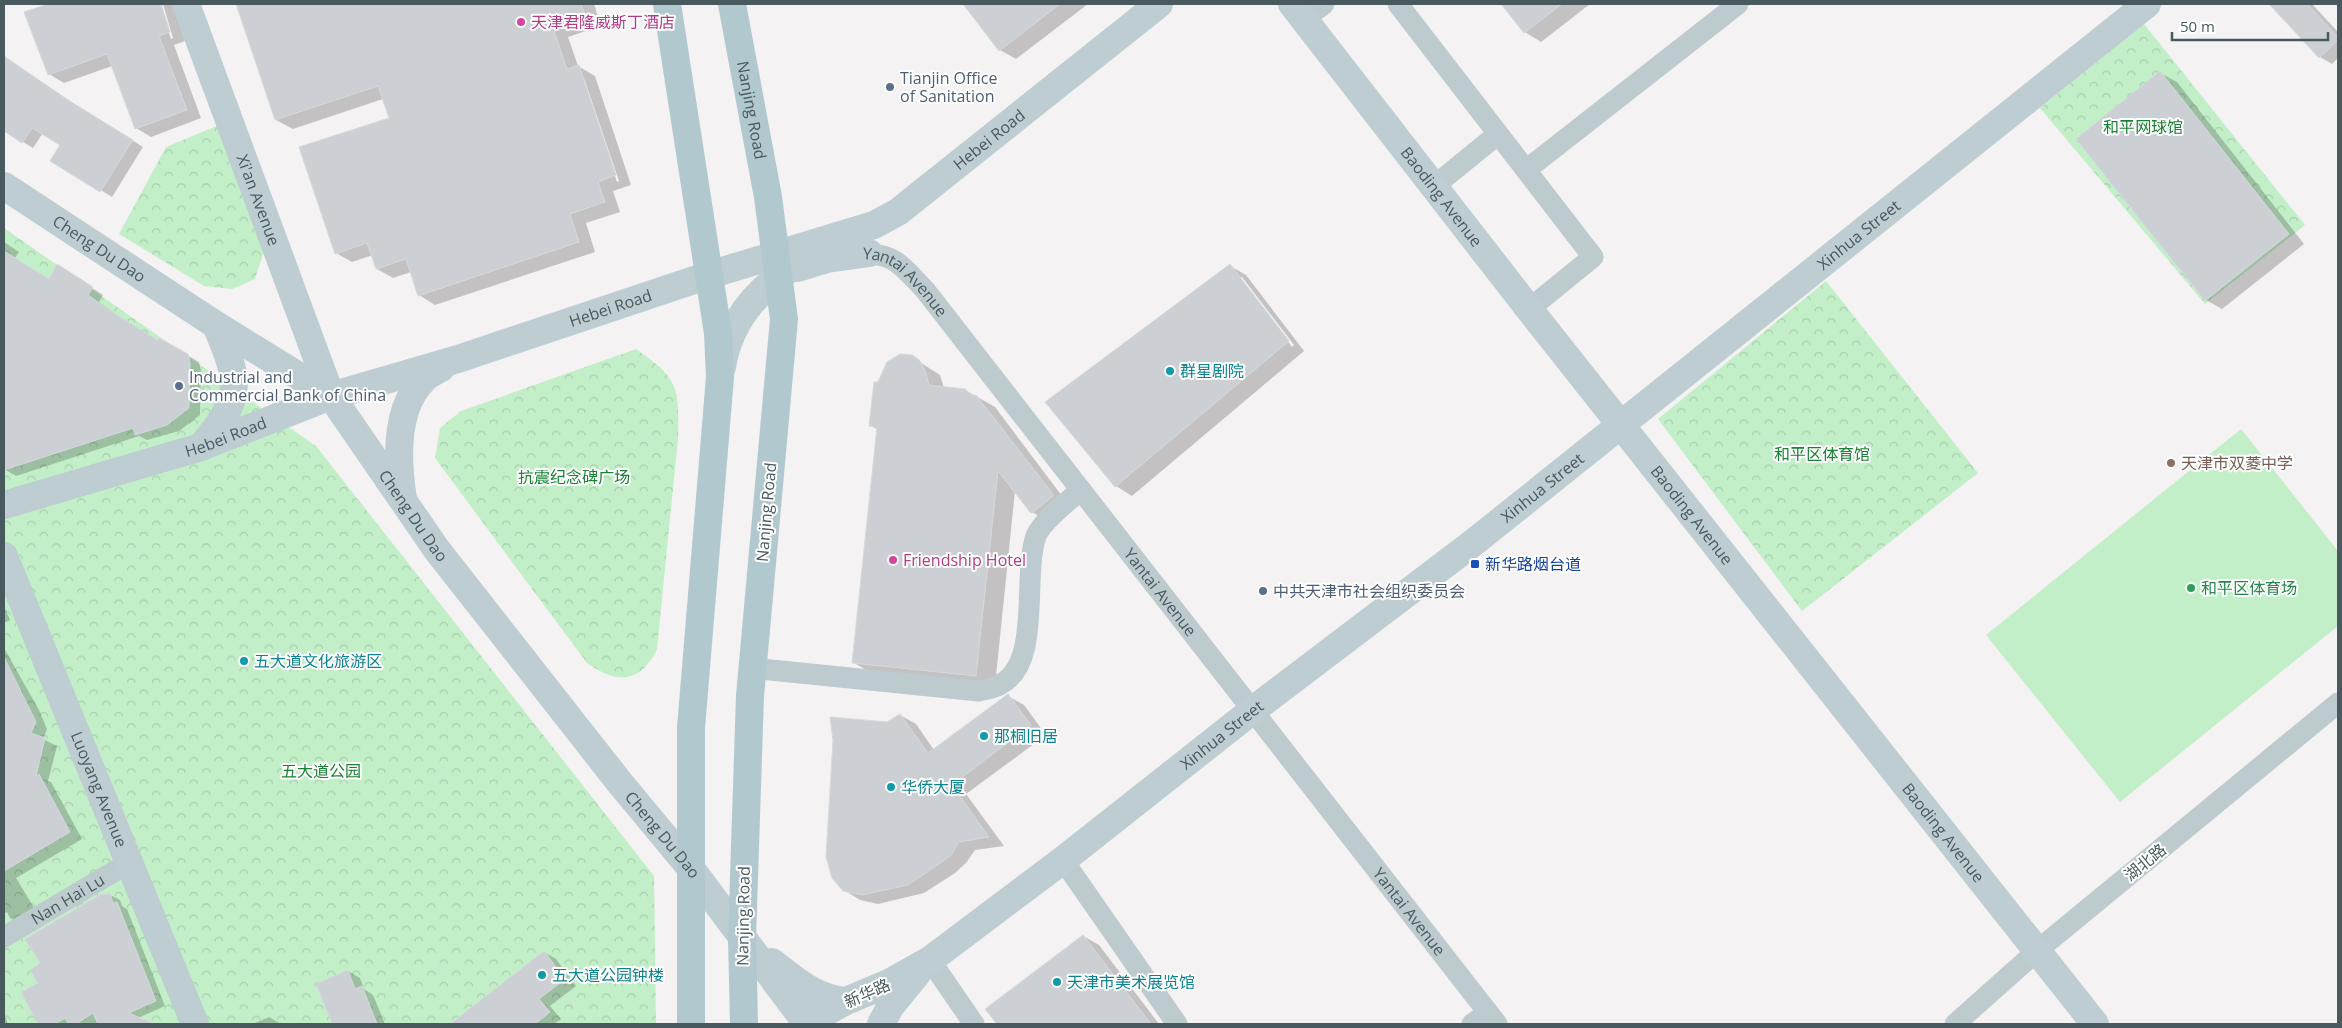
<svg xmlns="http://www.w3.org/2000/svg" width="2342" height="1028" font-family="'Open Sans','Noto Sans SC',sans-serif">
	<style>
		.grass { fill: #c2efc8 }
		.park { fill: url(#park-crowns) }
		.shadow { fill: #0003; fill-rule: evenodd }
		.building { fill: #ccd0d4; stroke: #d6d9dd }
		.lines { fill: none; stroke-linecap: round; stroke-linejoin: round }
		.street { stroke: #bdcace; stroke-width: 21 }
		.secondary { stroke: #becdd2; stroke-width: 28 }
		.primary { stroke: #b2c8cf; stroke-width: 28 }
		.hotel-dot { fill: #d1479c; stroke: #fff; stroke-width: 2 }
		.service-dot { fill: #5c6f8a; stroke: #fff; stroke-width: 2 }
		.culture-dot { fill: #0f9aa8; stroke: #fff; stroke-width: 2 }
		.education-dot { fill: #8d6e63; stroke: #fff; stroke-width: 2 }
		.transit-dot { fill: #1a4fb4; stroke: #fff; stroke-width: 2 }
		.leisure-dot { fill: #2e9e5b; stroke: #fff; stroke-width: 2 }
		.labels { text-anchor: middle; stroke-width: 4; stroke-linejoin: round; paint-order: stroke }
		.hotel-label { font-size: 16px; fill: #b23c85; stroke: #fff; text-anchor: start }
		.service-label { font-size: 16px; fill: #4e5e75; stroke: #fff; text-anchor: start }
		.street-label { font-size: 16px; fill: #495a5f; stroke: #fff }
		.park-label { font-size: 16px; fill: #198133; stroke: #fff }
		.culture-label { font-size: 16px; fill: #0d838f; stroke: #fff; text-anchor: start }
		.education-label { font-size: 16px; fill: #785e54; stroke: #fff; text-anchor: start }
		.transit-label { font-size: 16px; fill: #164399; stroke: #fff; text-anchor: start }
		.leisure-label { font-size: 16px; fill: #27864d; stroke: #fff; text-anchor: start }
	</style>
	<defs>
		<pattern id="park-crowns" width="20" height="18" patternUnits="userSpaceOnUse" patternTransform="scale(1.25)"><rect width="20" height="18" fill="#c2efc8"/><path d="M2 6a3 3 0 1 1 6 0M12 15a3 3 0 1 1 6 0" fill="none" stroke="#a8cfae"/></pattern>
	</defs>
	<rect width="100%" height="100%" fill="#f4f2f2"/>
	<polygon class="grass" points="2241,429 2338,551 2338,626 2120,802 1986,635"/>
	<g class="park">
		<polygon points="2144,24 2305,225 2205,304 2040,108"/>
		<polygon points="219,125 266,245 255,279 232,289 204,286 119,234 166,147"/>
		<polygon points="4,228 316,446 654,876 656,1024 4,1024"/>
		<polygon points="1826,281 1978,473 1802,611 1658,419"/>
		<path d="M636,349c43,30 43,38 42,89l-21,211c-17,35 -41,35 -70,14l-152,-205 5,-30 21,-17z"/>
	</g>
	<g class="shadow">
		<polygon points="52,4 160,4 171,39 173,38 163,4 173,4 185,41 174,45 201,118 151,137 136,128 112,66 64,83 49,74 26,13"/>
		<path d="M238,4h356l7,22 -33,11 10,29 17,10 36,109 -18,6 7,21 -34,11 9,29 -160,53 -16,-10 -8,-23 -18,6 -16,-9 -4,-14 -21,7 -16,-9 54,-134 -7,-20 -90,30 -17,-9zM582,78h2l35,103 -2,1z"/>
		<polygon points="964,4 1088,4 1016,59 1000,50"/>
		<polygon points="1503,4 1590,4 1541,42 1525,32"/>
		<polygon points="2271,4 2312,4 2338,32 2338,58 2332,64 2320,57"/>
		<polygon points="4,56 70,101 143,147 112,197 52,160 62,144 43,133 33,148 23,142 16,117 4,120"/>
		<polygon points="2160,73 2177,82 2304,244 2222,309 2206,300"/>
		<polygon points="4,242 19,252 14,259 50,281 69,273 103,295 99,302 121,318 158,341 159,339 199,362 201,371 200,415 179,431 147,440 139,436 16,476 4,469"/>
		<path d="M1230,266l16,9 58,76 -172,145 -16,-10 -69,-84zM1238,277h4l52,68 -2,2z"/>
		<polygon points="912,357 940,375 944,388 965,390 995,407 1071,508 1050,522 1030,511 1015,491 995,686 872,673 854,663 878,430 870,425 878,384"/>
		<polygon points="4,606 10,620 4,623"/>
		<polygon points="4,648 39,710 47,729 43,739 57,746 48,781 51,782 82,839 16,878 39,916 22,925 10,918 7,912 4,914"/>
		<polygon points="1008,696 1024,705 1046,735 966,794 1004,846 975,850 966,863 955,873 924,893 878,904 860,900 844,890 887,723 900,715 916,724 934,750"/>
		<polygon points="103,894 110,895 120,900 122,906 127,909 165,1006 138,1018 151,1024 40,1024 23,992 40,983 42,964"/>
		<polygon points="1083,936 1099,945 1159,1024 998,1024 987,1009"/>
		<polygon points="544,952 556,959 576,986 550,1006 561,1019 554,1024 464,1024 459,1018"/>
		<polygon points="348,971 360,978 364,989 373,995 385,1024 334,1024 317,984"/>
		<polygon points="4,1013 8,1024 4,1024"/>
		<polygon points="269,1017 281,1024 253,1024"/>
	</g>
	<g class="building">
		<polygon points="48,4 161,4 170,32 159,36 187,110 135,129 107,54 48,75 24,12"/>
		<polygon points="236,4 581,4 586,17 553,28 567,69 579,65 616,175 598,182 605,202 570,214 579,242 418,296 406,259 376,269 367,243 335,254 299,147 389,118 378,86 275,120"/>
		<polygon points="963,4 1060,4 999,51"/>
		<polygon points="1501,4 1562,4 1524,33"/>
		<polygon points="2269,4 2307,4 2338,37 2338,40 2319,58"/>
		<polygon points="4,56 58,94 133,140 100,192 50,161 60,145 32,128 22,143 4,131"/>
		<polygon points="2160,71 2289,234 2205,301 2076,139"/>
		<polygon points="4,251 49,279 57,264 93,287 88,295 109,310 157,340 159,338 188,354 190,363 189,408 167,425 135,435 133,428 4,470"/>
		<polygon points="1230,264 1289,341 1115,487 1045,402"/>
		<polygon points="900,354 913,355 920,361 925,370 929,385 965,389 974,397 976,395 1053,494 1053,496 1032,513 1030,512 998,471 976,676 852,663 877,427 869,426 874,382 878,382 887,362"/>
		<polygon points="4,657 36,722 31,733 45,738 36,776 39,774 70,832 4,871"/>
		<polygon points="1008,694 1031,725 952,785 989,837 959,842 951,855 939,864 908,885 862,895 843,891 832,878 826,857 833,740 830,717 887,722 900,714 928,753"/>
		<polygon points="103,893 103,895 110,893 113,903 117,902 156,1001 129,1013 154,1024 98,1024 93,1013 76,1024 69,1024 65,1018 55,1024 38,1024 21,992 38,983 30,970 40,963 25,939"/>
		<polygon points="1083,935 1151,1024 997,1024 985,1009"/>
		<polygon points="544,951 565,979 539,999 550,1012 535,1024 450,1024"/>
		<polygon points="348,970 355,989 362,986 377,1024 332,1024 316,984"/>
	</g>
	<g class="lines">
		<g class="street">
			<polyline points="1398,4 1593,257 1529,309"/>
			<polyline points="1304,19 1324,4"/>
			<polyline points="1526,170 1738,4"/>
			<polyline points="1433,187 1498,134"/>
			<path id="s1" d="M855,253c40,0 44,10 70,37l572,734"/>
			<path d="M751,668l228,23c7,-2 16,-3 22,-7 41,-22 21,-108 35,-148 6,-15 32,-35 45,-46"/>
			<polyline points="1063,860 1177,1024"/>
			<path id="s2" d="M4,937l126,-75"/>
			<polyline points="930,960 974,1024"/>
			<polyline points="1472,1024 1488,1013"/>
			<polyline points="1955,1024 2038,950 2338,703"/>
		</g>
		<g class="secondary">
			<path id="s3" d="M186,4l145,392"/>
			<path id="s4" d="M1292,4l237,305 566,715"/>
			<path id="s5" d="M4,186l212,139 115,71 106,154 183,233 69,83 118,158"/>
			<polyline points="798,268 827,259 869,253"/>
			<path d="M722,367c7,-45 36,-79 75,-103"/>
			<path d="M201,447c42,-50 40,-63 15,-122"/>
			<path d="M403,499c-6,-38 -9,-92 22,-121 4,-4 11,-7 16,-10"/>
			<path id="s6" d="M4,505l197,-58 130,-51 127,-37 251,-84 165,-50 24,-13 261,-208"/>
			<path id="s7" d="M4,556l191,468"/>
			<path d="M772,962c23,18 44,37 74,39"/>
			<path id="s8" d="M804,1024l42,-23 43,-18 41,-23 133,-100 190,-150 220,-167 674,-539"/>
			<polyline points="881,1024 890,1007 917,974"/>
		</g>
		<g class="primary">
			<polyline points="667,4 718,333 720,377 691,728 691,1024"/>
			<path id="s9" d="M732,4l36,193 16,122 -34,377 -8,242 2,86"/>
		</g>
	</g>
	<g class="hotel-dot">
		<circle cx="521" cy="22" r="5"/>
		<circle cx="893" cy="560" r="5"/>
	</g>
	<g class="service-dot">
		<circle cx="890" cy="87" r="5"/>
		<circle cx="179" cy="386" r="5"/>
		<circle cx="1263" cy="591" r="5"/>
	</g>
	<g class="culture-dot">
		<circle cx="1170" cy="371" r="5"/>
		<circle cx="244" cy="661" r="5"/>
		<circle cx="984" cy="736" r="5"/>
		<circle cx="891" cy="787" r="5"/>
		<circle cx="542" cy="975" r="5"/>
		<circle cx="1057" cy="982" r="5"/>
	</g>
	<circle class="education-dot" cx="2171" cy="463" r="5"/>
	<rect class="transit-dot" x="1470" y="559" width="10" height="10" rx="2.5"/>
	<circle class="leisure-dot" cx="2191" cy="588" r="5"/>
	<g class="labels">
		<g class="hotel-label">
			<text x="531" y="28">天津君隆威斯丁酒店</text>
			<text x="903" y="566">Friendship Hotel</text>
		</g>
		<g class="service-label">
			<text x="900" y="84">Tianjin Office<tspan x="900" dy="18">of Sanitation</tspan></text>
			<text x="189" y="383">Industrial and<tspan x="189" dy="18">Commercial Bank of China</tspan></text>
			<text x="1273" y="597">中共天津市社会组织委员会</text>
		</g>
		<g class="street-label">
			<text dy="6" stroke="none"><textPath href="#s9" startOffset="108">Nanjing Road</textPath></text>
			<text dy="6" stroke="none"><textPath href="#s6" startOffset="1058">Hebei Road</textPath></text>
			<text dy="6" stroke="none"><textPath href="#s4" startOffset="244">Baoding Avenue</textPath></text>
			<text dy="6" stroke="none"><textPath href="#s3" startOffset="209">Xi'an Avenue</textPath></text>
			<text dy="6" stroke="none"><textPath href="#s8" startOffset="1320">Xinhua Street</textPath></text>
			<text dy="6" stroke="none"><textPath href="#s5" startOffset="114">Cheng Du Dao</textPath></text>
			<text dy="6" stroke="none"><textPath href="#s1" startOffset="61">Yantai Avenue</textPath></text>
			<text dy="6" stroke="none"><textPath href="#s6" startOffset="638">Hebei Road</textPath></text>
			<text dy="6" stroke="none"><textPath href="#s6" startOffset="232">Hebei Road</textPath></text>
			<text dy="6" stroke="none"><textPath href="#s8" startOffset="915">Xinhua Street</textPath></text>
			<text transform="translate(766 512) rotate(-85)" y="6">Nanjing Road</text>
			<text dy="6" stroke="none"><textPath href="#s4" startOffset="649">Baoding Avenue</textPath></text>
			<text dy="6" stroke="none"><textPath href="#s5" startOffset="534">Cheng Du Dao</textPath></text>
			<text dy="6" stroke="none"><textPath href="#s1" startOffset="466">Yantai Avenue</textPath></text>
			<text dy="6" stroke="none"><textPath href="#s8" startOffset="510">Xinhua Street</textPath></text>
			<text dy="6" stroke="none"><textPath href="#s7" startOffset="252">Luoyang Avenue</textPath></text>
			<text dy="6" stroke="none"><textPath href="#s4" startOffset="1054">Baoding Avenue</textPath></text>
			<text dy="6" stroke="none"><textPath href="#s5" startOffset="939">Cheng Du Dao</textPath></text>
			<text transform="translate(2145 862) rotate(-39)" y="6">湖北路</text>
			<text dy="6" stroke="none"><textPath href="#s2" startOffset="74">Nan Hai Lu</textPath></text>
			<text dy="6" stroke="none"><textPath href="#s1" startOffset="871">Yantai Avenue</textPath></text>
			<text transform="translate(743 916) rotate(-89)" y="6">Nanjing Road</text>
			<text transform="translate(867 993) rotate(-24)" y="6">新华路</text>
		</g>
		<g class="park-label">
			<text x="2143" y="133">和平网球馆</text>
			<text x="1822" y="460">和平区体育馆</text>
			<text x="574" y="483">抗震纪念碑广场</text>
			<text x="321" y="777">五大道公园</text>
		</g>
		<g class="culture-label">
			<text x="1180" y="377">群星剧院</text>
			<text x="254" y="667">五大道文化旅游区</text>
			<text x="994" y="742">那桐旧居</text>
			<text x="901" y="793">华侨大厦</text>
			<text x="552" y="981">五大道公园钟楼</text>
			<text x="1067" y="988">天津市美术展览馆</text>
		</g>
		<g class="education-label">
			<text x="2181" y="469">天津市双菱中学</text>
		</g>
		<g class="transit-label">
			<text x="1485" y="570">新华路烟台道</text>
		</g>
		<g class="leisure-label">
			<text x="2201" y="594">和平区体育场</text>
		</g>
	</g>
	<rect width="2342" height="1028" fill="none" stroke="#495a5f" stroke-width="10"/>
	<path d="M2172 32v8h156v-8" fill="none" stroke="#495a5f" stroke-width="2.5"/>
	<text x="2180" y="32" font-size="15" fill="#495a5f" stroke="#ffffff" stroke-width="4" paint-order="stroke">50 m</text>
</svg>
